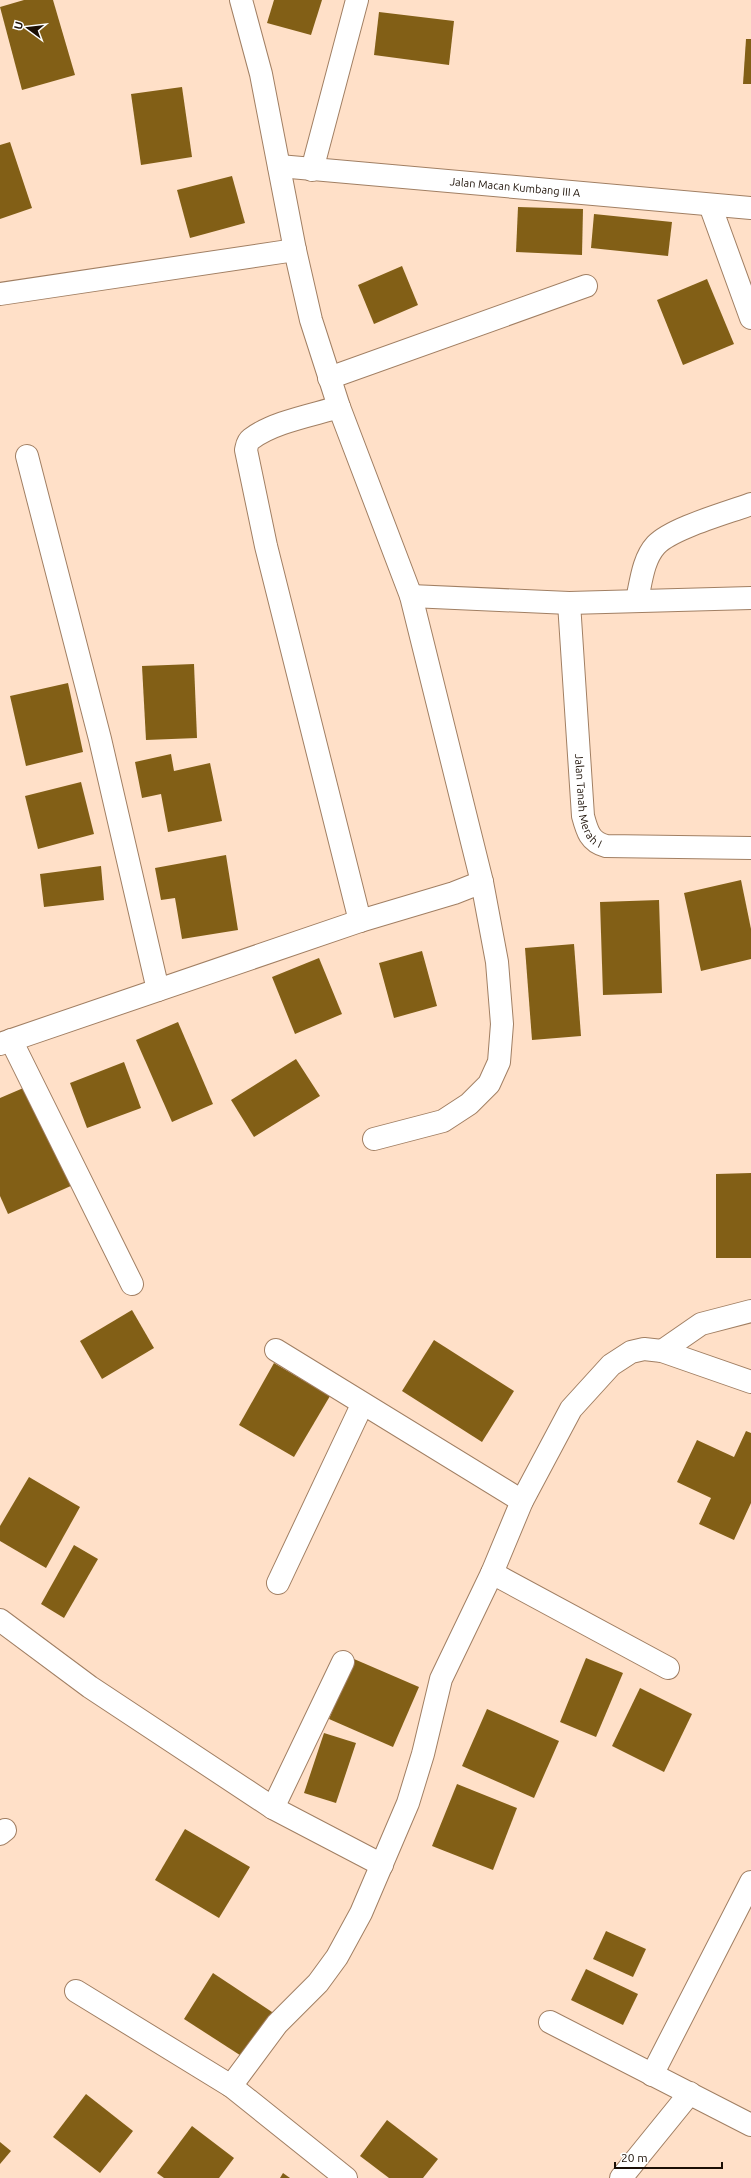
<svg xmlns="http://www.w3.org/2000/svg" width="751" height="2178" font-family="Ubuntu,sans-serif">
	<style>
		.building { fill: #825f16 }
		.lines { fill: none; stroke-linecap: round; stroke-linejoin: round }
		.minor-casing { stroke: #a17f63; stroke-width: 24 }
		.minor { stroke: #fff; stroke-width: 22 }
		.labels { text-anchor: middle; stroke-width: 3.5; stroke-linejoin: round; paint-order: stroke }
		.street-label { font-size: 11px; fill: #1b0f05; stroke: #fff }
	</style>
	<rect width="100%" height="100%" fill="#ffe0c8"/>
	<g class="building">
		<polygon points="24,0 53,0 75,75 22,90 0,7"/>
		<polygon points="274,0 322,0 311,35 267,23"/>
		<polygon points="379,12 454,21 449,65 374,55"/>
		<polygon points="746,39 751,39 751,84 743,84"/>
		<polygon points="182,87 192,157 141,165 131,94"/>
		<polygon points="10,142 32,208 0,219 0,145"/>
		<polygon points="232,176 245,223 190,238 177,190"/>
		<polygon points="518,207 583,209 582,255 516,252"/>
		<polygon points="594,214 672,222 668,256 591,248"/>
		<polygon points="402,266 418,305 374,324 358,285"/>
		<polygon points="707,279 734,344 683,365 657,300"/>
		<polygon points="194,664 197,738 146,740 142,666"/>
		<polygon points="68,683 83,752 26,766 10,696"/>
		<polygon points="171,754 174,771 210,763 222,821 168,832 161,794 142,798 135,762"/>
		<polygon points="81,782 94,834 38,849 25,796"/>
		<polygon points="226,855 238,930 182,939 175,898 161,900 155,868"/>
		<polygon points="101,866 104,900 44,907 40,874"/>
		<polygon points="741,880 751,929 751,959 701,971 684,893"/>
		<polygon points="659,900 662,993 603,995 600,902"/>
		<polygon points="574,944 581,1036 532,1040 525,948"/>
		<polygon points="422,951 437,1006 394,1018 379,963"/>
		<polygon points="319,958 342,1014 295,1034 272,977"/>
		<polygon points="178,1022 213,1104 172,1122 136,1040"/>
		<polygon points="296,1059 320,1096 254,1137 231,1100"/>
		<polygon points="124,1062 141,1108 87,1128 70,1083"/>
		<polygon points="28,1086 73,1185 8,1214 0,1196 0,1098"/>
		<polygon points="751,1173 751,1258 716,1258 716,1174"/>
		<polygon points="132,1310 154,1348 102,1379 80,1341"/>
		<polygon points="434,1340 514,1391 482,1442 402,1391"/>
		<polygon points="274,1363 330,1396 294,1457 239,1425"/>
		<polygon points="746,1431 751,1433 751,1503 734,1540 699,1524 711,1498 677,1482 697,1440 734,1457"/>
		<polygon points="29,1477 80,1507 46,1568 0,1541 0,1526"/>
		<polygon points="74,1545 98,1559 64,1618 41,1604"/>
		<polygon points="586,1658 623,1673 596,1737 560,1722"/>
		<polygon points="354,1659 419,1687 393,1747 329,1719"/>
		<polygon points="640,1688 692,1714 664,1772 612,1746"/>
		<polygon points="487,1709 559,1741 534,1798 462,1766"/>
		<polygon points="324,1733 356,1743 336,1803 304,1793"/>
		<polygon points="457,1784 517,1808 493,1870 432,1846"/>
		<polygon points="185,1829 250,1867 219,1918 155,1880"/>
		<polygon points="606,1931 646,1949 633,1977 593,1959"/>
		<polygon points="586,1969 638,1994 623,2025 571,2000"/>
		<polygon points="213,1973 275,2014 246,2059 184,2019"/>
		<polygon points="86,2094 133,2131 100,2173 53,2137"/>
		<polygon points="387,2120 438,2159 423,2178 389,2178 360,2156"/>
		<polygon points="192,2126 234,2158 219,2178 164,2178 157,2173"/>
		<polygon points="0,2142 11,2151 0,2164"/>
		<polygon points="283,2173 290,2178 280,2178"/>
	</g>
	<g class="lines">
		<defs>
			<g id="minor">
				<polyline points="241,0 261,74 295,250 311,320 339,407 411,596 482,882 497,962 502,1024 499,1062 489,1084 469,1104 443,1121 374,1139"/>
				<path id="s1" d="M279,166l472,42"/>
				<polyline points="312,170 357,0"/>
				<polyline points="710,205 751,318"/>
				<polyline points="0,294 295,250"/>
				<polyline points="329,378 586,286"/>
				<path d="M339,407c-26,8 -66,15 -88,32 -4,3 -4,7 -5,11l20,96 94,375"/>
				<polyline points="27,456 100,739 158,990"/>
				<polyline points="411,596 569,603 751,598"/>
				<path d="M637,600c4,-18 6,-41 19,-55 16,-17 71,-32 95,-41"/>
				<path id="s2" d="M569,603l14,213c4,15 7,26 23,30l145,2"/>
				<polyline points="11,1040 132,1284"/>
				<polyline points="0,1044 360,921 454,893 482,882"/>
				<polyline points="276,1350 522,1501"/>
				<polyline points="662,1351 701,1324 751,1311"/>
				<polyline points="492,1573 668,1668"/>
				<polyline points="278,1583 362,1405"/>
				<polyline points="0,1620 90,1687 273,1808 382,1865"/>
				<polyline points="273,1808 343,1662"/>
				<polyline points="0,1834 5,1830"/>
				<polyline points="76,1991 231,2086 346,2178"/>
				<polyline points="550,2022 751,2125"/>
				<polyline points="652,2075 751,1882"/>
				<polyline points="231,2086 277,2024 318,1983 337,1957 361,1913 408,1803 423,1754 441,1679 492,1573 522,1501 571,1409 611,1365 631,1352 644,1349 662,1351 751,1382"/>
				<polyline points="621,2178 690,2093"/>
			</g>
		</defs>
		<use href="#minor" class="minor-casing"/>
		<use href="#minor" class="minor"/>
	</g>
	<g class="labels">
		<g class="street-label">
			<text dy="4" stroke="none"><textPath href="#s1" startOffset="237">Jalan Macan Kumbang III A</textPath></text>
			<text dy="4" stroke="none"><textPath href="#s2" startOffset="200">Jalan Tanah Merah I</textPath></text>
		</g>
	</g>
	<g transform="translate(28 28) rotate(285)" stroke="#ffffff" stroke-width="3" paint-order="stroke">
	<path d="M0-3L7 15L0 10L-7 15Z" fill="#1b0f05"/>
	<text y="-6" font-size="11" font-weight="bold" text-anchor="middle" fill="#1b0f05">U</text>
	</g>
	<path d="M615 2162v6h107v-6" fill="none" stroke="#1b0f05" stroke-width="2"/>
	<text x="621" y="2162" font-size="12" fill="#1b0f05" stroke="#ffffff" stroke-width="3" paint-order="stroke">20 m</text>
</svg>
